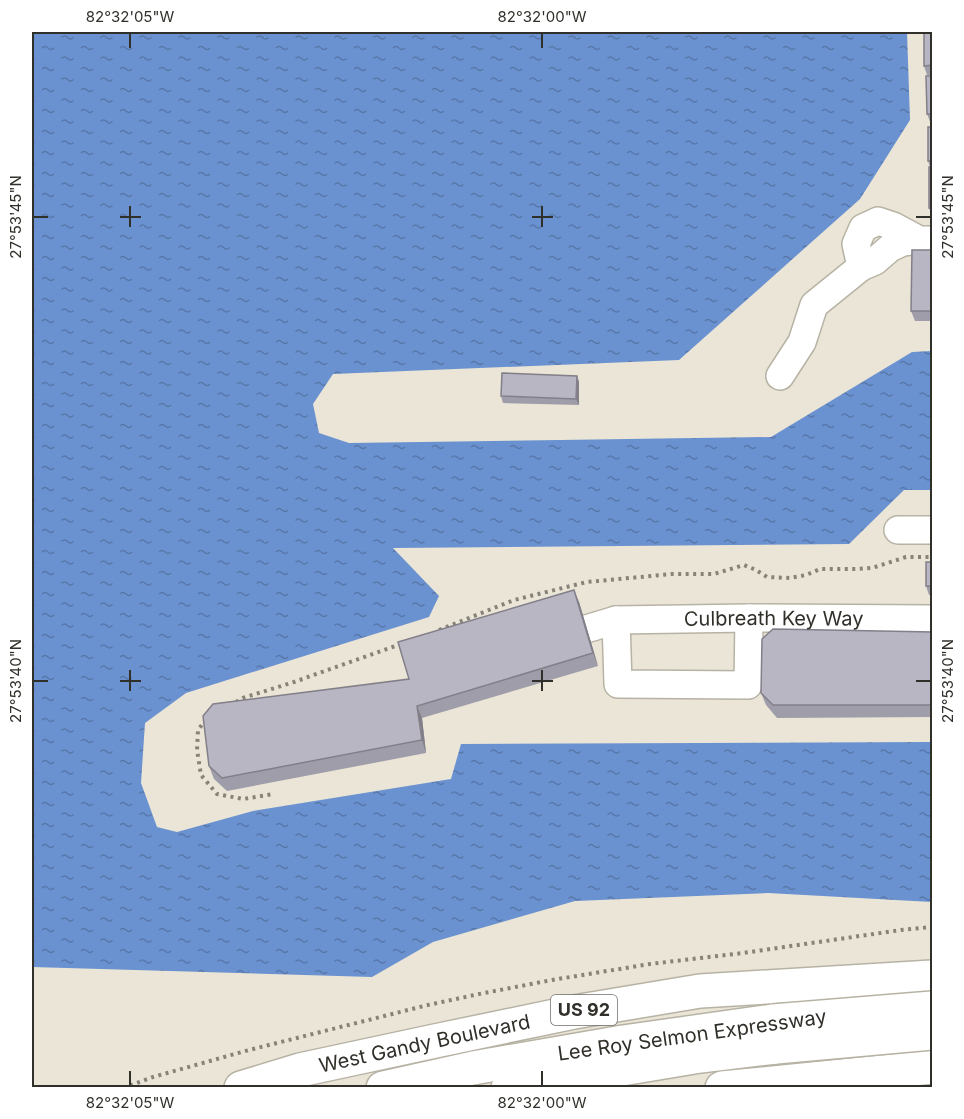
<svg xmlns="http://www.w3.org/2000/svg" width="964" height="1119" font-family="Inter,sans-serif">
	<style>
		.water { fill: url(#water-ripples) }
		.lines { fill: none; stroke-linecap: round; stroke-linejoin: round }
		.minor-casing { stroke: #b7b3a4; stroke-width: 30 }
		.major-casing { stroke: #b7b3a4; stroke-width: 36 }
		.highway-casing { stroke: #b7b3a4; stroke-width: 36 }
		.path { stroke: #878379; stroke-width: 4; stroke-dasharray: 3 4.5; stroke-linecap: butt }
		.minor { stroke: #fff; stroke-width: 27 }
		.major { stroke: #fff; stroke-width: 33 }
		.highway { stroke: #fff; stroke-width: 33 }
		.highway-bridge-casing { stroke: #b7b3a4; stroke-width: 36; stroke-linecap: butt }
		.highway-bridge { stroke: #fff; stroke-width: 33 }
		.wall { fill: #9f9da9 }
		.shaded-wall { fill: #827f89 }
		.building { fill: #b9b6c4; stroke: #827f89; stroke-width: 1.5 }
		.ticks { fill: none; stroke: #312f29; stroke-width: 2 }
		.labels { text-anchor: middle; stroke-width: 4.5; stroke-linejoin: round; paint-order: stroke }
		.shield { fill: #fff; stroke: #6f6d69; stroke-width: 1.5 }
		.shield-label { font-size: 18px; font-weight: bold; fill: #312f29 }
		.street-label { font-size: 20px; fill: #312f29; stroke: #fff }
		.neatline { fill: none; stroke: #312f29; stroke-width: 2 }
		.ticks-label { font-size: 15px; text-anchor: middle; fill: #312f29 }
	</style>
	<defs>
		<pattern id="water-ripples" width="26" height="14" patternUnits="userSpaceOnUse" patternTransform="scale(1.5)"><rect width="26" height="14" fill="#6a91d0"/><path d="M2 4q2-2 4 0t4 0M15 11q2-2 4 0t4 0" fill="none" stroke="#5877a9"/></pattern>
	</defs>
	<rect width="100%" height="100%" fill="#eae5d6"/>
	<polygon class="water" points="32,32 907,32 910,120 860,199 679,360 333,374 313,404 319,433 349,443 771,437 912,352 932,351 932,490 904,490 849,544 393,548 439,596 429,617 186,693 145,723 141,783 157,827 177,832 253,811 451,779 461,744 932,742 932,902 768,893 575,901 433,942 372,977 32,967"/>
	<g class="lines">
		<defs>
			<g id="minor">
				<polyline points="919,240 893,226 878,221 863,228 856,244 861,267 875,261 890,248 903,242 919,240 932,240"/>
				<polyline points="780,376 802,342 814,305 861,267"/>
				<polyline points="898,530 932,530"/>
				<polyline points="616,620 618,684 748,685 749,618"/>
				<path id="s1" d="M586,629l30,-9 133,-2 183,1"/>
			</g>
			<g id="major">
				<path id="s2" d="M241,1088l59,-18 135,-29 139,-29 126,-21 232,-14"/>
				<polyline points="722,1088 932,1067"/>
			</g>
			<g id="highway">
				<polyline points="383,1088 473,1068 623,1042 773,1021"/>
				<polyline points="508,1088 700,1056 776,1047"/>
			</g>
		</defs>
		<use href="#minor" class="minor-casing"/>
		<use href="#major" class="major-casing"/>
		<use href="#highway" class="highway-casing"/>
		<g class="path">
			<polyline points="439,630 514,600 587,582 672,574 714,574 744,565 756,570 767,577 790,578 806,575 820,569 857,569 872,568 906,557 932,557"/>
			<polyline points="236,702 243,698 294,682 401,644"/>
			<polyline points="206,719 198,730 197,750 201,775 217,794 243,799 274,794"/>
			<polyline points="123,1088 153,1077 249,1050 428,1005 479,994 552,980 650,964 743,953 901,930 932,927"/>
		</g>
		<use href="#minor" class="minor"/>
		<use href="#major" class="major"/>
		<use href="#highway" class="highway"/>
		<defs>
			<g id="highway-bridge">
				<polyline points="773,1021 932,1008"/>
				<polyline points="776,1047 932,1033"/>
			</g>
		</defs>
		<use href="#highway-bridge" class="highway-bridge-casing"/>
		<use href="#highway-bridge" class="highway-bridge"/>
	</g>
	<g class="wall">
		<polygon points="933,32 933,75 927,75 924,66"/>
		<polygon points="933,76 933,123 931,124 927,114"/>
		<polygon points="933,127 933,167 930,167 928,161"/>
		<polygon points="933,167 933,218 929,208"/>
		<polygon points="933,250 933,321 915,321 911,311"/>
		<polygon points="577,376 579,382 579,405 503,403 501,396"/>
		<polygon points="933,562 933,595 929,595 926,586"/>
		<polygon points="579,602 598,666 422,718 426,753 227,791 214,779 209,766 409,679"/>
		<polygon points="933,632 933,717 777,718 766,705 761,693"/>
	</g>
	<g class="shaded-wall">
		<polygon points="577,376 579,382 579,405 576,399"/>
		<polygon points="574,590 579,602 598,666 593,653"/>
		<polygon points="417,706 422,718 426,753 422,740"/>
	</g>
	<g class="building">
		<polygon points="924,32 933,32 933,65 924,66"/>
		<polygon points="926,76 933,76 933,114 927,114"/>
		<rect x="928" y="127" width="5" height="34"/>
		<rect x="929" y="167" width="4" height="41"/>
		<polygon points="912,250 933,250 933,311 911,311"/>
		<polygon points="502,373 577,376 576,399 501,396"/>
		<rect x="926" y="562" width="7" height="24"/>
		<polygon points="574,590 593,653 417,706 422,740 222,778 209,766 203,716 213,704 409,679 398,642"/>
		<polygon points="773,629 933,632 933,705 773,705 761,693 762,639"/>
	</g>
	<path class="ticks" d="M130,33v15M542,33v15M130,206v21M542,206v21M33,217h15M120,217h21M532,217h21M916,217h15M130,670v21M542,670v21M33,681h15M120,681h21M532,681h21M916,681h15M130,1071v15M542,1071v15"/>
	<g class="labels">
		<rect class="shield" x="551" y="995" width="66" height="30" rx="4.5"/>
		<g class="shield-label">
			<text x="584" y="1016">US 92</text>
		</g>
		<g class="street-label">
			<text dy="7" stroke="none"><textPath href="#s1" startOffset="189">Culbreath Key Way</textPath></text>
			<text transform="translate(692 1035) rotate(-8)" y="7">Lee Roy Selmon Expressway</text>
			<text dy="7" stroke="none"><textPath href="#s2" startOffset="189">West Gandy Boulevard</textPath></text>
		</g>
	</g>
	<rect width="964" height="1119" fill="none" stroke="#ffffff" stroke-width="66"/>
	<rect x="33" y="33" width="898" height="1053" class="neatline"/>
	<g class="ticks-label">
		<text x="130" y="22">82°32'05"W</text>
		<text x="542" y="22">82°32'00"W</text>
		<text transform="translate(16 217) rotate(-90)" y="5">27°53'45"N</text>
		<text transform="translate(948 217) rotate(-90)" y="5">27°53'45"N</text>
		<text transform="translate(16 681) rotate(-90)" y="5">27°53'40"N</text>
		<text transform="translate(948 681) rotate(-90)" y="5">27°53'40"N</text>
		<text x="130" y="1108">82°32'05"W</text>
		<text x="542" y="1108">82°32'00"W</text>
	</g>
</svg>
